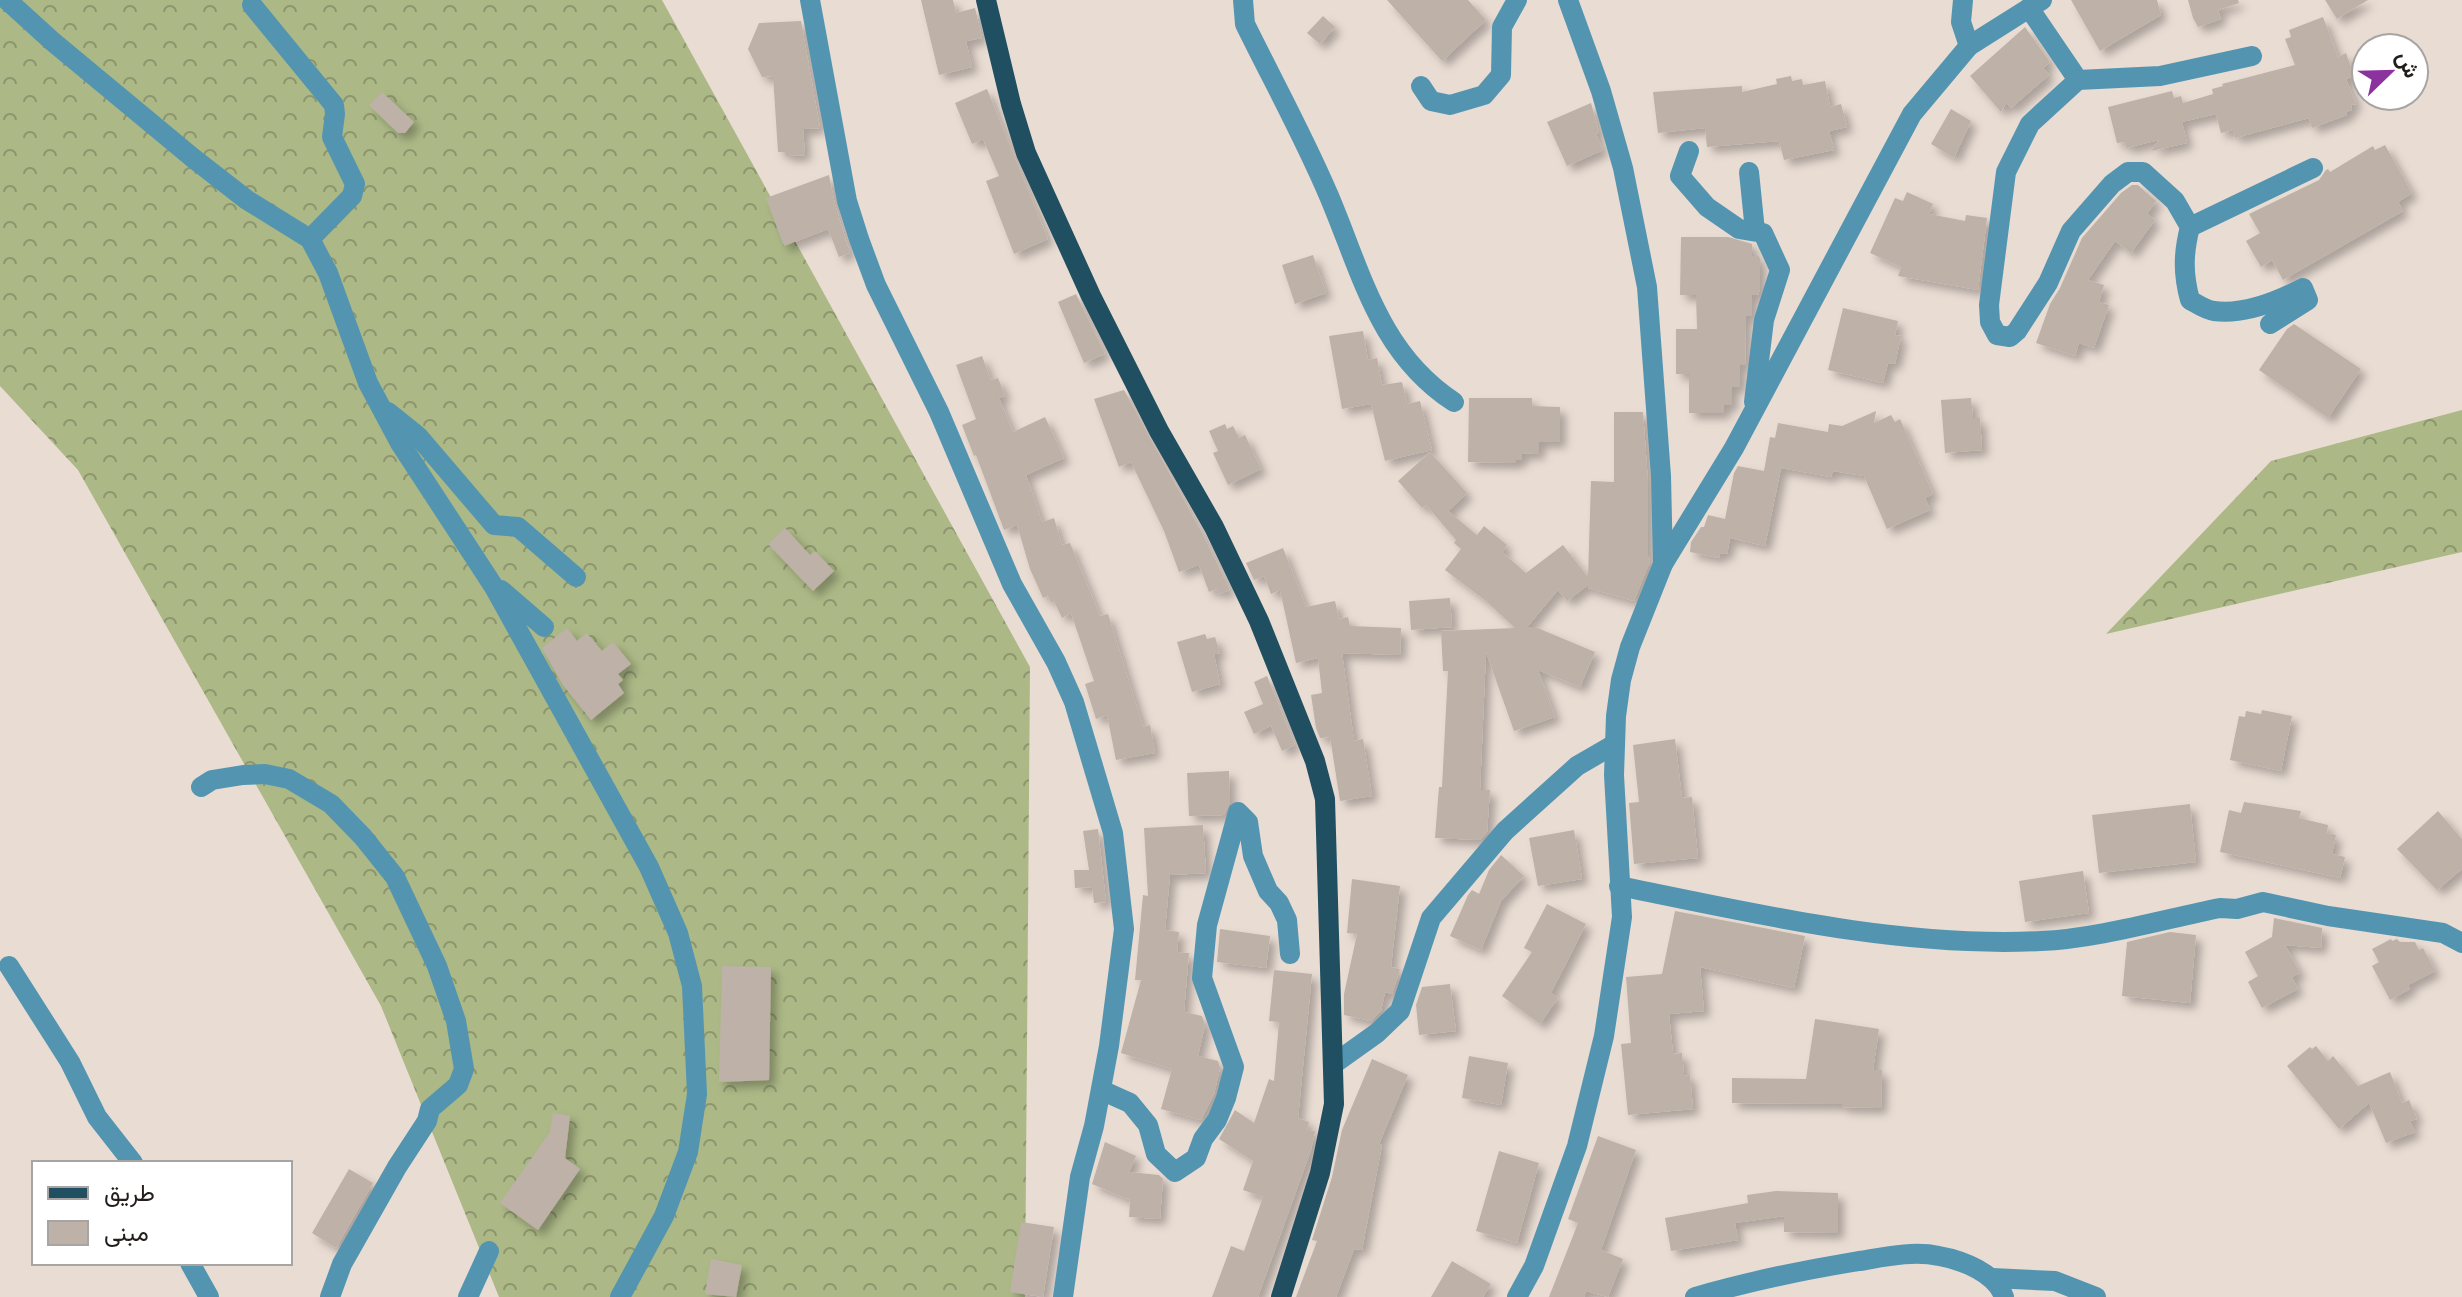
<svg xmlns="http://www.w3.org/2000/svg" width="2462" height="1297" font-family="Quicksand,Vazirmatn,sans-serif">
	<style>
		.forest { fill: url(#forest-crowns) }
		.building { fill: #bdb1a8; filter: url(#shadow) }
		.lines { fill: none; stroke-linecap: round; stroke-linejoin: round }
		.minor { stroke: #5395b0; stroke-width: 20 }
		.major { stroke: #1f4f61; stroke-width: 20 }
	</style>
	<defs>
		<pattern id="forest-crowns" width="20" height="18" patternUnits="userSpaceOnUse" patternTransform="scale(2)"><rect width="20" height="18" fill="#acb886"/><path d="M2 6a3 3 0 1 1 6 0M12 15a3 3 0 1 1 6 0" fill="none" stroke="#8c956d"/></pattern>
		<filter id="shadow"><feDropShadow dx="6" dy="6" stdDeviation="4" flood-color="#0004"/></filter>
	</defs>
	<rect width="100%" height="100%" fill="#e9dcd3"/>
	<g class="forest">
		<polygon points="0,0 662,0 1030,667 1025,1297 499,1297 381,1006 78,470 0,386"/>
		<polygon points="2462,410 2462,552 2106,634 2271,461"/>
	</g>
	<g class="building">
		<polygon points="921,0 953,0 956,13 975,8 982,38 966,41 972,67 939,75"/>
		<polygon points="1387,0 1468,0 1486,20 1442,61"/>
		<polygon points="2071,0 2157,0 2161,15 2100,51"/>
		<polygon points="2188,0 2238,0 2239,3 2218,10 2221,19 2198,27 2193,18"/>
		<polygon points="2325,0 2368,0 2337,19"/>
		<polygon points="1323,16 1335,27 1320,44 1307,33"/>
		<polygon points="2323,17 2338,57 2346,53 2354,76 2346,79 2356,104 2351,105 2352,110 2346,112 2347,115 2312,128 2309,118 2235,138 2233,130 2221,133 2216,114 2182,122 2187,143 2151,151 2159,140 2126,148 2125,142 2117,143 2108,107 2172,91 2174,98 2181,96 2183,103 2213,94 2212,89 2223,86 2222,84 2295,65 2285,39 2291,37 2289,30"/>
		<polygon points="801,21 820,128 803,129 805,155 786,156 786,152 778,152 773,76 762,77 748,49 759,23"/>
		<polygon points="2025,27 2050,62 2043,68 2049,75 2011,108 2006,103 2001,112 1970,76"/>
		<polygon points="1791,76 1792,81 1802,79 1803,85 1825,81 1830,107 1841,104 1847,127 1829,131 1834,150 1784,160 1779,141 1707,147 1705,128 1658,133 1653,92 1742,86 1742,92 1777,84 1776,79"/>
		<polygon points="987,89 1048,239 1014,254 986,181 999,176 983,139 972,144 955,103"/>
		<polygon points="382,92 414,122 405,133 398,133 369,105"/>
		<polygon points="1591,103 1599,132 1596,134 1603,150 1567,166 1547,122"/>
		<polygon points="1951,109 1971,121 1954,158 1931,144"/>
		<polygon points="2385,145 2412,193 2398,202 2403,211 2283,280 2272,260 2261,267 2246,241 2260,233 2249,214 2319,180 2326,170 2328,169 2330,172 2373,146 2375,150"/>
		<polygon points="829,175 835,205 850,253 839,257 828,229 784,246 766,198"/>
		<polygon points="2132,185 2138,185 2156,201 2147,214 2155,220 2131,253 2115,241 2088,280 2104,285 2099,302 2109,305 2094,348 2079,343 2075,356 2036,343 2050,304 2060,288 2082,238 2121,193"/>
		<polygon points="1907,192 1933,204 1929,214 1965,221 1966,215 1987,218 1978,290 1898,276 1901,267 1870,253 1895,198 1903,201"/>
		<polygon points="1681,237 1728,237 1752,244 1752,256 1759,256 1760,259 1760,289 1758,295 1752,295 1752,316 1746,316 1745,365 1740,365 1740,387 1732,387 1732,405 1724,405 1724,413 1689,413 1689,374 1676,374 1676,329 1697,329 1696,295 1680,295"/>
		<polygon points="1313,255 1326,293 1295,304 1282,265"/>
		<polygon points="1076,294 1105,354 1084,363 1058,302"/>
		<polygon points="1843,308 1898,321 1895,335 1901,336 1895,364 1888,363 1883,383 1828,370"/>
		<polygon points="2294,324 2361,369 2328,418 2259,370 2287,329"/>
		<polygon points="1363,331 1368,360 1377,358 1382,385 1402,382 1407,404 1420,401 1432,450 1385,461 1371,404 1342,409 1329,336"/>
		<polygon points="982,356 991,380 998,378 1005,396 999,398 1013,432 1045,417 1064,458 1026,475 1042,522 1054,518 1062,545 1070,543 1100,616 1108,614 1143,727 1150,725 1155,753 1116,760 1107,715 1096,719 1085,684 1094,681 1071,613 1062,618 1054,601 1051,603 1048,596 1043,598 1030,569 1017,525 1004,530 976,455 974,456 962,425 976,419 956,365"/>
		<polygon points="1124,390 1202,533 1230,590 1219,594 1217,589 1209,592 1199,565 1179,572 1164,531 1131,462 1119,467 1094,399"/>
		<polygon points="1469,398 1532,398 1532,406 1560,407 1560,442 1539,442 1539,454 1522,453 1522,460 1516,460 1516,463 1468,462"/>
		<polygon points="1971,398 1973,418 1980,418 1982,450 1945,453 1941,400"/>
		<polygon points="1876,411 1874,423 1891,415 1895,422 1900,419 1933,494 1925,498 1930,510 1887,529 1864,476 1833,471 1831,477 1781,468 1765,546 1730,538 1727,554 1720,553 1719,558 1690,552 1691,542 1701,527 1704,527 1708,515 1725,519 1734,473 1738,466 1764,471 1770,437 1775,438 1778,423 1828,432 1829,424 1842,426"/>
		<polygon points="1614,412 1643,412 1648,483 1648,556 1650,561 1634,601 1588,588 1588,585 1567,601 1558,590 1527,627 1535,627 1595,652 1580,687 1538,670 1555,717 1514,731 1486,652 1480,790 1490,790 1487,832 1480,840 1435,838 1439,787 1442,787 1448,671 1443,671 1441,631 1515,628 1486,601 1445,570 1461,549 1454,543 1456,540 1426,505 1422,508 1398,481 1430,452 1467,493 1448,511 1477,535 1484,526 1507,545 1502,552 1526,573 1563,545 1588,577 1591,481 1614,482"/>
		<polygon points="1225,424 1227,429 1233,426 1239,438 1245,435 1261,469 1228,485 1213,453 1218,451 1209,431"/>
		<polygon points="785,528 810,555 815,551 834,571 813,591 768,544"/>
		<polygon points="1283,548 1306,607 1335,601 1339,619 1348,617 1350,626 1401,628 1400,655 1342,653 1354,741 1363,739 1372,796 1340,801 1330,737 1320,738 1316,728 1311,695 1322,693 1318,658 1296,663 1280,590 1271,594 1264,576 1254,580 1246,563"/>
		<polygon points="1450,598 1452,627 1411,630 1409,601"/>
		<polygon points="567,628 577,641 587,633 602,651 613,642 631,664 618,674 623,680 618,684 624,693 591,720 563,685 542,648"/>
		<polygon points="1205,634 1207,639 1215,637 1220,653 1214,654 1220,684 1192,692 1177,642"/>
		<polygon points="1267,676 1295,745 1282,751 1271,726 1254,734 1244,712 1263,704 1254,682"/>
		<polygon points="2262,710 2292,716 2281,771 2230,760 2239,716 2245,717 2246,711 2261,714"/>
		<polygon points="1675,739 1682,798 1692,797 1698,858 1634,864 1629,803 1639,802 1633,745"/>
		<polygon points="1229,771 1230,802 1224,815 1189,816 1187,773"/>
		<polygon points="2244,802 2301,811 2299,818 2328,825 2327,833 2336,835 2332,854 2345,857 2340,878 2220,852 2229,810 2241,813"/>
		<polygon points="2190,804 2196,862 2099,873 2092,815"/>
		<polygon points="2438,811 2462,839 2462,869 2437,890 2397,849"/>
		<polygon points="1203,825 1206,873 1170,875 1165,930 1179,932 1177,952 1189,953 1184,1012 1202,1016 1205,1025 1198,1056 1218,1061 1220,1068 1214,1094 1201,1120 1161,1109 1172,1069 1121,1053 1141,980 1135,980 1143,895 1148,896 1144,828"/>
		<polygon points="1098,829 1106,902 1094,903 1092,887 1075,888 1074,870 1089,870 1083,831"/>
		<polygon points="1574,830 1582,879 1538,886 1529,838"/>
		<polygon points="1501,855 1524,876 1501,901 1481,950 1450,936 1468,895 1472,890 1479,894 1489,870"/>
		<polygon points="2083,871 2089,913 2025,922 2019,881"/>
		<polygon points="1352,879 1400,886 1391,967 1400,969 1392,994 1385,992 1381,1011 1371,1021 1344,1015 1344,994 1357,934 1347,933"/>
		<polygon points="1547,904 1586,924 1551,993 1558,998 1540,1024 1502,996 1532,952 1524,948"/>
		<polygon points="1675,911 1805,936 1794,988 1700,967 1704,1011 1669,1014 1673,1054 1682,1053 1684,1076 1690,1075 1693,1109 1628,1115 1621,1044 1631,1043 1626,977 1662,974"/>
		<polygon points="2274,918 2322,928 2321,948 2285,945 2300,973 2292,977 2298,989 2262,1008 2248,982 2258,976 2245,952 2272,937"/>
		<polygon points="1220,929 1270,936 1266,968 1217,962"/>
		<polygon points="2170,932 2196,935 2190,1003 2122,996 2127,942"/>
		<polygon points="2391,939 2392,941 2397,939 2400,942 2415,942 2419,950 2423,948 2435,971 2408,985 2410,989 2390,1000 2372,966 2379,962 2372,949"/>
		<polygon points="722,966 771,967 769,1080 719,1082"/>
		<polygon points="1274,970 1312,974 1298,1118 1309,1122 1307,1130 1315,1131 1311,1150 1258,1297 1212,1297 1231,1246 1244,1251 1263,1197 1243,1190 1253,1161 1219,1139 1235,1110 1254,1123 1269,1079 1274,1081 1279,1022 1269,1021"/>
		<polygon points="1450,984 1456,1031 1419,1035 1416,1005 1422,987"/>
		<polygon points="1815,1019 1879,1029 1873,1070 1882,1070 1881,1108 1842,1107 1842,1104 1732,1103 1732,1078 1806,1079"/>
		<polygon points="2316,1046 2328,1061 2333,1056 2358,1086 2390,1072 2402,1103 2409,1100 2417,1119 2410,1121 2415,1132 2386,1143 2369,1103 2339,1129 2287,1066 2310,1047 2312,1049"/>
		<polygon points="1469,1056 1508,1063 1501,1105 1462,1098"/>
		<polygon points="1372,1059 1408,1075 1379,1144 1382,1145 1362,1250 1354,1249 1336,1297 1296,1297 1317,1241 1312,1240 1332,1177 1342,1130"/>
		<polygon points="553,1113 570,1116 565,1158 580,1169 538,1230 500,1203 550,1132"/>
		<polygon points="1598,1136 1636,1150 1601,1250 1623,1259 1608,1297 1586,1291 1584,1297 1549,1297 1578,1223 1568,1219"/>
		<polygon points="1105,1142 1136,1156 1129,1172 1159,1175 1163,1179 1160,1219 1129,1217 1130,1200 1092,1184"/>
		<polygon points="1499,1151 1539,1163 1517,1243 1476,1231"/>
		<polygon points="349,1169 373,1183 336,1248 312,1233"/>
		<polygon points="1776,1191 1838,1193 1838,1233 1784,1232 1784,1216 1735,1223 1738,1240 1671,1251 1665,1218 1748,1203 1747,1195"/>
		<polygon points="1021,1222 1054,1227 1043,1297 1010,1292"/>
		<polygon points="711,1259 742,1265 736,1297 705,1294"/>
		<polygon points="1452,1261 1491,1284 1483,1297 1431,1297"/>
	</g>
	<g class="lines">
		<g class="minor">
			<polyline points="7,0 52,41 193,158 247,200 310,239 328,273 368,383 400,443 494,587 649,867 678,933 692,986 697,1094 688,1152 664,1216 620,1297"/>
			<polyline points="810,0 847,201 859,239 876,285 939,412 1012,584 1056,662 1074,702 1113,833 1124,929 1109,1046 1094,1126 1080,1177 1063,1297"/>
			<path d="M1243,0l2,24c28,57 59,113 84,172 33,78 50,157 125,206"/>
			<polyline points="1568,0 1601,91 1623,168 1647,287 1661,476 1663,564"/>
			<polyline points="1963,0 1961,22 1969,46"/>
			<polyline points="252,5 334,105 335,114 332,137 355,184 352,196 310,239"/>
			<polyline points="2029,8 2078,80 2160,76 2252,56"/>
			<polyline points="2078,80 2030,124 2006,172 1989,305 1990,322 1997,335 2010,337 2017,331 2048,283 2071,231 2112,184 2128,172 2143,172 2175,201 2190,227 2313,168"/>
			<polyline points="1421,86 1431,101 1450,105 1484,95 1501,75 1502,27 1517,0"/>
			<polyline points="1689,151 1680,176 1707,207 1739,229 1763,233 1780,270 1764,320 1754,402"/>
			<polyline points="1749,172 1755,231"/>
			<path d="M2190,227c-7,27 -7,47 0,73 7,4 16,10 24,11 30,4 64,-10 89,-23l5,12 -38,24"/>
			<polyline points="388,412 418,436 494,525 518,527 576,577"/>
			<polyline points="501,590 544,627"/>
			<polyline points="201,787 212,780 243,775 265,774 289,779 331,804 363,837 395,877 437,966 456,1021 464,1069 458,1085 430,1109 427,1121 397,1167 342,1264 330,1297"/>
			<path d="M1619,886c138,28 280,62 422,55 55,-2 124,-22 179,-33l17,1 26,-7 65,14 115,17 19,10"/>
			<polyline points="9,966 70,1062 97,1117 133,1163"/>
			<polyline points="1335,1063 1377,1033 1400,1011 1431,918 1505,831 1577,766 1615,744"/>
			<polyline points="1101,1090 1130,1103 1148,1125 1156,1154 1175,1172 1196,1158 1203,1139 1217,1120 1226,1098 1234,1067 1202,978 1207,925 1238,812 1248,822 1253,856 1268,891 1279,903 1287,920 1290,954"/>
			<polyline points="190,1263 209,1297"/>
			<polyline points="1992,1278 2055,1281 2096,1297"/>
			<polyline points="468,1297 489,1251"/>
			<polyline points="1517,1297 1534,1266 1577,1146 1604,1036 1622,917 1614,775 1616,716 1621,680 1630,647 1663,564 1734,448 1912,114 1969,46 2042,0"/>
			<path d="M1695,1297c52,-15 104,-26 158,-35 27,-4 58,-12 86,-6 23,4 57,17 65,41"/>
		</g>
		<polyline class="major" points="986,0 1011,104 1026,153 1091,296 1159,431 1214,527 1259,621 1315,761 1325,799 1334,1104 1320,1173 1281,1297"/>
	</g>
	<rect x="32" y="1161" width="260" height="104" fill="#ffffff" stroke="#a7a5a4" stroke-width="2"/>
	<rect x="48" y="1187" width="40" height="12" fill="#1f4f61" stroke="#a7a5a4" stroke-width="2"/>
	<text x="104" y="1201" font-size="24" fill="#231e1b">طريق</text>
	<rect x="48" y="1221" width="40" height="24" fill="#bdb1a8" stroke="#a7a5a4" stroke-width="2"/>
	<text x="104" y="1241" font-size="24" fill="#231e1b">مبنى</text>
	<g transform="translate(2390 72) rotate(67)"><circle r="38" fill="#ffffff" stroke="#a7a5a4" stroke-width="2"/>
	<path d="M0-6L14 30L0 20L-14 30Z" fill="#8c329e"/>
	<text y="-12" font-size="22" font-weight="bold" text-anchor="middle" fill="#231e1b">ش</text>
	</g>
</svg>
